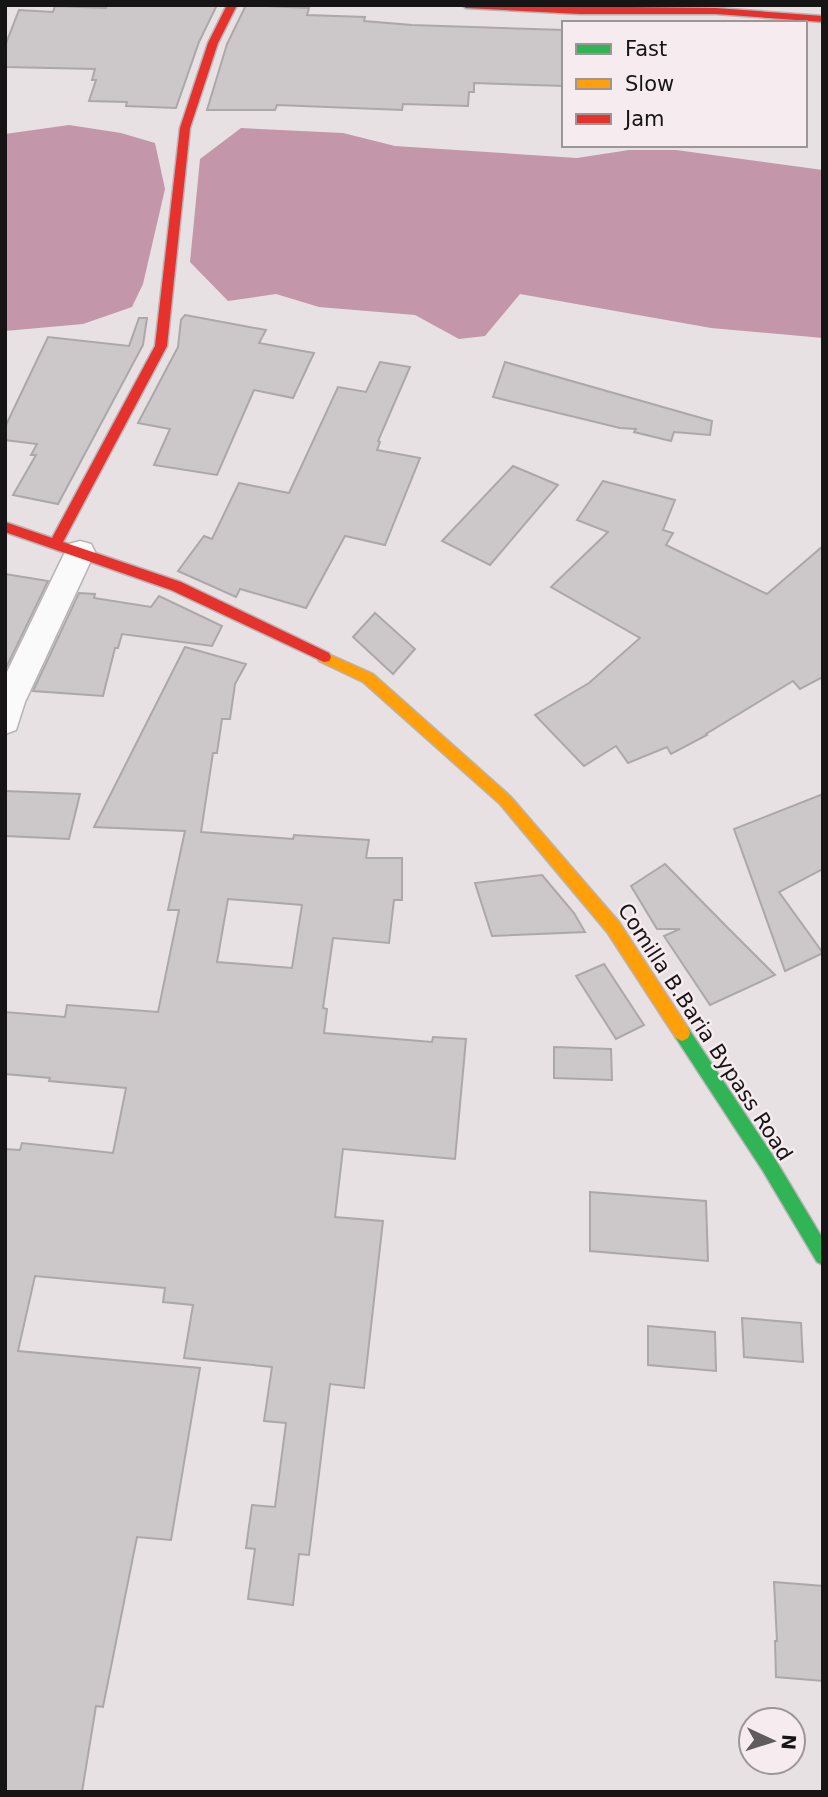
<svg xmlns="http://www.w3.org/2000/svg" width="828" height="1797" font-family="'DejaVu Sans',sans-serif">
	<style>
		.water { fill: #c397a9 }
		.building { fill: #ccc7c9; stroke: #aca7a9; stroke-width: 2; fill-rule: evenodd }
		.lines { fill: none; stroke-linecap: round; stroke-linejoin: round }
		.street-casing { stroke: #b8b3b5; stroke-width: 3 }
		.fast-casing { stroke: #b8b3b5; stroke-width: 3 }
		.slow-casing { stroke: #b8b3b5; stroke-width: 3 }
		.jam-casing { stroke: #b8b3b5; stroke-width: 3 }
		.street { fill: #fbfafb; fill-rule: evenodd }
		.fast { fill: #30b455; fill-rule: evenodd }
		.slow { fill: #ff9f0a; fill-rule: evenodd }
		.jam { fill: #e5322d; fill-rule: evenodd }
		.labels { text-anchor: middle; stroke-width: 5; stroke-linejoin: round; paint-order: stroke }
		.street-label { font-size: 21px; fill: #171415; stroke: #f6ecf0 }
	</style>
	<rect width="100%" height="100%" fill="#e7e1e3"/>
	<g class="water">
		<polygon points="69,125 121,133 155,143 165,189 143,284 132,307 83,324 5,331 5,134"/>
		<polygon points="241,128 343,133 395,146 577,158 629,150 676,150 823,170 823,338 711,328 520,294 485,336 459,339 415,315 319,307 276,294 228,301 190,262 200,159"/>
	</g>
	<g class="building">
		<polygon points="107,5 217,5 199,42 176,108 126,106 127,102 89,101 96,80 92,80 95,69 5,67 5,46 19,10 53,12 55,6 106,8"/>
		<polygon points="246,5 309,8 307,15 365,17 364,21 412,25 564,30 564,86 474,83 474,92 469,92 468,106 403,104 402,110 277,105 275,110 207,110 227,44"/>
		<polygon points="185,315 266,330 259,343 314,353 293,398 254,390 217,475 154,465 170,429 138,423 178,347 181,320"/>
		<polygon points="139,318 147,318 143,345 58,504 13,495 36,455 31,455 37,444 5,440 5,427 48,337 129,346"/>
		<polygon points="380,362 410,367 378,441 380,442 377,450 420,458 385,545 345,536 306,608 240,589 236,597 178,571 204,536 212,539 239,483 289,493 338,387 366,392"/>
		<polygon points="505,362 712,421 710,435 674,432 671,441 634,432 636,429 620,428 493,397"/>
		<polygon points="513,466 558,485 490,565 442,541"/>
		<polygon points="603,481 675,500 663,530 673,533 666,545 767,594 823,546 823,677 800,689 793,681 706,734 707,735 671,754 667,747 628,763 616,746 584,766 535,715 589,683 640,638 551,587 608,532 577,520"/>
		<polygon points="5,574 48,581 7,666 5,666"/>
		<polygon points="79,593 95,594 94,598 151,607 159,596 222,626 212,646 122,634 118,648 115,648 103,696 33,691"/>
		<polygon points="375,613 415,649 393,674 353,637"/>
		<path d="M185,647l61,17 -11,20 -5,35h-8l-5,34h-4l-12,79 92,7 1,-4 75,5 -3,18h36v42h-8l-5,43 -56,-5 -10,70 4,1 -3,24 108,9 1,-5 33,2 -11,120 -112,-10 -8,68 48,4 -4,35 -15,132 -34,-4 -21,171 -10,-1 -6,51 -45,-6 7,-50 -9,-1 6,-43 23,2 11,-84 -22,-2 8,-54 -88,-9 9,-53 -30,-3 2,-14 -130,-12 -17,75 182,17 -29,172 -34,-3 -34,170 -7,-1 -14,86h-77v-643l15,1 2,-7 91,10 13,-65 -77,-7 1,-3 -45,-4v-62l60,5 2,-12 91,7 21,-102h-11l17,-79 -91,-4zM228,899l74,6 -10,63 -75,-6z"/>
		<polygon points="5,791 80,794 69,839 5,836"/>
		<polygon points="823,794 823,869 779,892 823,953 785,971 734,829"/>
		<polygon points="665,864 727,927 775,975 710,1005 664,936 680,929 657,929 631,886"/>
		<polygon points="542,875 574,913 585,932 492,936 475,883"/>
		<polygon points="604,964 644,1025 616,1039 576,976"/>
		<polygon points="554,1047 611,1049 612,1080 554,1078"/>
		<polygon points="590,1192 706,1201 708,1261 590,1251"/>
		<polygon points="742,1318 801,1323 803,1362 744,1357"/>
		<polygon points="648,1326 715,1332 716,1371 648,1365"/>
		<polygon points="774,1582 823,1586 823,1681 776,1677 775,1641 777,1641"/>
	</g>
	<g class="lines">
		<defs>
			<polygon id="street" points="80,541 91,544 95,552 25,702 16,730 5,734 5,676 65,552 69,544"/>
			<polygon id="fast" points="682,1025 688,1028 775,1159 823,1239 823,1265 817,1262 763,1171 676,1038 674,1033 676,1028"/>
			<polygon id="slow" points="324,652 373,674 510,796 619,922 688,1028 690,1033 688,1038 682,1041 676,1038 607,932 500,804 363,682 319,661 317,657 319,653"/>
			<g id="jam">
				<polygon points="227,5 237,5 218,43 190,128 167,346 63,542 181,582 329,653 331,657 329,661 324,662 171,590 5,532 5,522 52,538 155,346 180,128 208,43"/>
				<polygon points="461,5 716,8 823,16 823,22 716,14 580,14 466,8"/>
			</g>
		</defs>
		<use href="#street" class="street-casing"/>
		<use href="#fast" class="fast-casing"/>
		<use href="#slow" class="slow-casing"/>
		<use href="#jam" class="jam-casing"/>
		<use href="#street" class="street"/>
		<use href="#fast" class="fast"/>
		<use href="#slow" class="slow"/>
		<use href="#jam" class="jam"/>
	</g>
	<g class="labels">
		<g class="street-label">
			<text transform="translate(705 1032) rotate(57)" y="7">Comilla B.Baria Bypass Road</text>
		</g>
	</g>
	<rect width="828" height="1797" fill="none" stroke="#171415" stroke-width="14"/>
	<rect x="562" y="21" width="245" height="126" fill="#f6ecf0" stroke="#9d9698" stroke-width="2"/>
	<rect x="576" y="44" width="35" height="10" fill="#30b455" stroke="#9d9698" stroke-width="2"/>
	<text x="625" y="56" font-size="21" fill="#171415">Fast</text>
	<rect x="576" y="79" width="35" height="10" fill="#ff9f0a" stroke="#9d9698" stroke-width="2"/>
	<text x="625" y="91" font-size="21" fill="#171415">Slow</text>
	<rect x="576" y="114" width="35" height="10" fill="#e5322d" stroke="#9d9698" stroke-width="2"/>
	<text x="625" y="126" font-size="21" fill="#171415">Jam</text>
	<g transform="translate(772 1741) rotate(94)"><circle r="33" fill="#f6ecf0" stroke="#9d9698" stroke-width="2"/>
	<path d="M0-5L12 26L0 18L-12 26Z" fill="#605c5d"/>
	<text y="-10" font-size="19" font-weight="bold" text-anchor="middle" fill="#171415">N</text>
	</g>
</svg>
